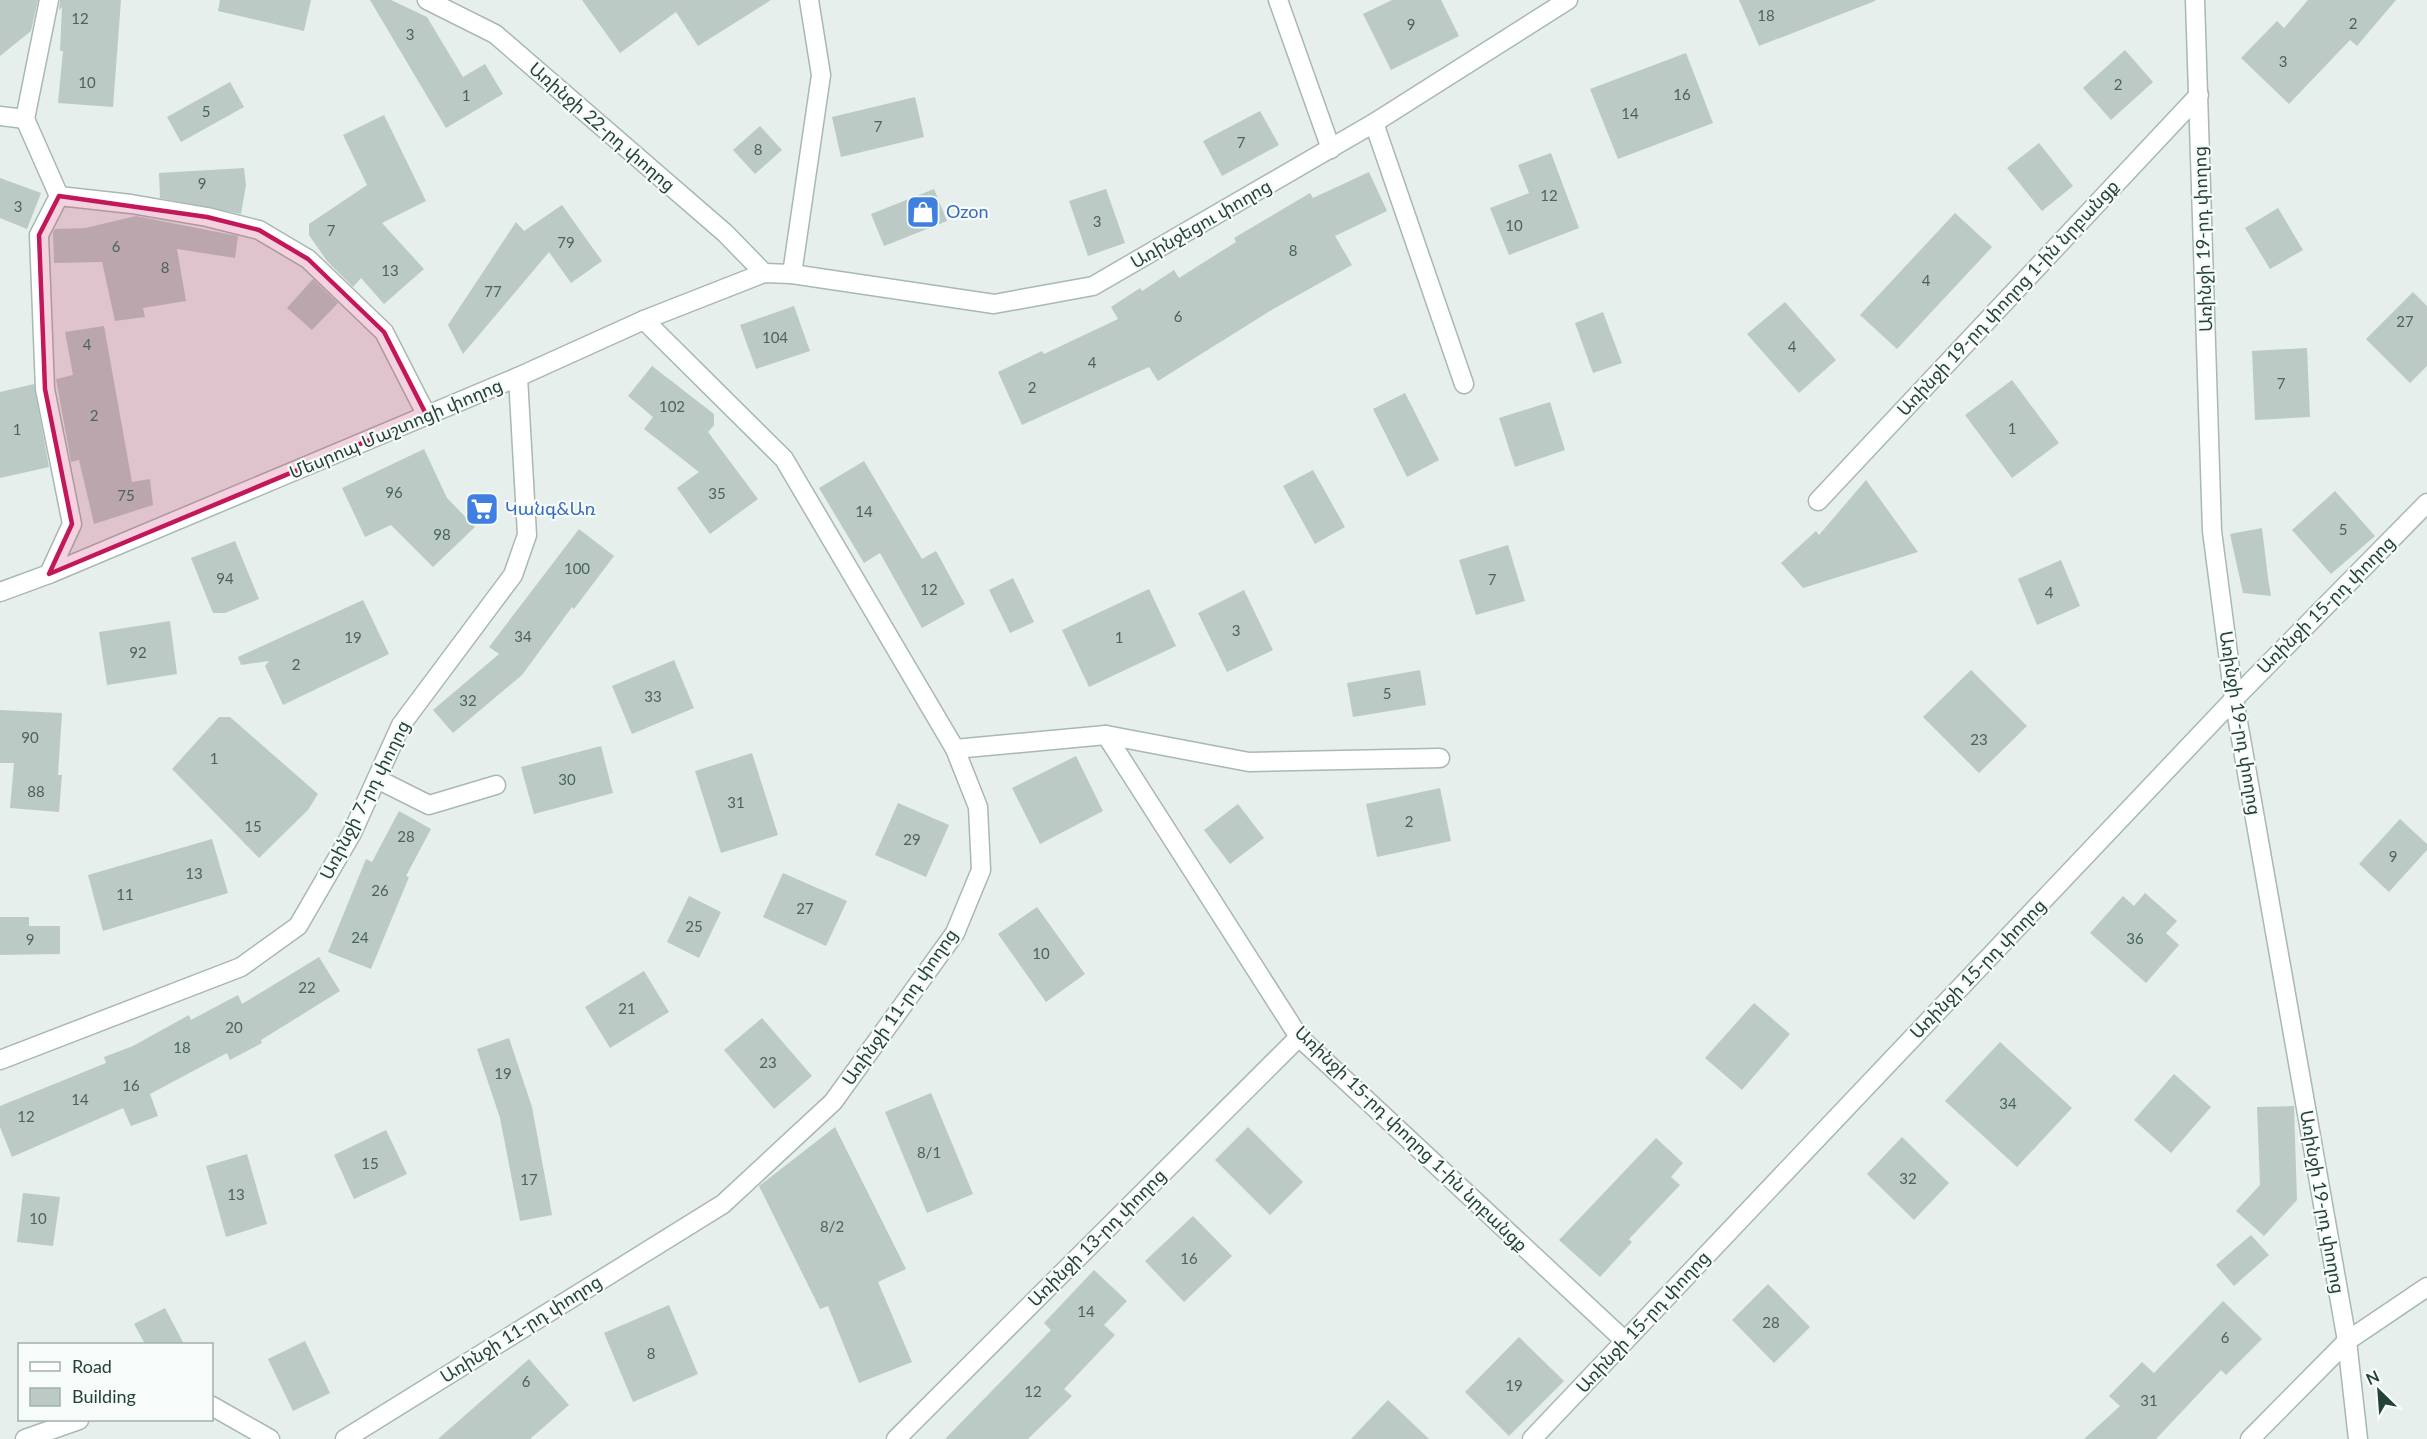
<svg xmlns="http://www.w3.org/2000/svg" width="2427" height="1439" font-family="Lato,'Noto Sans Armenian',sans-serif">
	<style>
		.building { fill: #bbcac4 }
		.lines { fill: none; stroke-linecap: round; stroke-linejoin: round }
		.minor-casing { stroke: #a8b8b2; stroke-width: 21 }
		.minor { stroke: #fff; stroke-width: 18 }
		.marked { fill: #c2185b; fill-opacity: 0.2; stroke: #c2185b; stroke-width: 4.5; stroke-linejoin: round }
		.labels { text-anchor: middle; stroke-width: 4.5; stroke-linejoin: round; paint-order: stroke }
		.number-label { font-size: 15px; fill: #4a645c }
		.street-label { font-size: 18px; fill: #24423a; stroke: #f7fbf9 }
		.shop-label { font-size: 18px; fill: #366cbe; stroke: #f7fbf9; text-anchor: start }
	</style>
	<rect width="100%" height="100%" fill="#e6efeb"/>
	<g class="building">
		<polygon points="0,0 38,0 31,31 0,56"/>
		<polygon points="60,0 121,0 113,107 58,103 63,51 60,51 62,7 59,10"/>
		<polygon points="220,0 311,0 304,31 218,11"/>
		<polygon points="370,0 391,0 427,17 463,77 485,64 503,94 446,128"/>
		<polygon points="582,0 771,0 698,46 676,12 620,53"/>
		<polygon points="1392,0 1441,0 1459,36 1391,70 1363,14"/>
		<polygon points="1739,0 1875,0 1875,1 1759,46"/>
		<polygon points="2308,0 2396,0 2357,46 2350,40 2289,104 2241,58 2277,21 2284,28"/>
		<polygon points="2125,50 2153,82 2111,120 2083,88"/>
		<polygon points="1686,53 1713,123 1618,159 1590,89"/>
		<polygon points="230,82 244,107 181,142 167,117"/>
		<polygon points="915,97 924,137 841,157 832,117"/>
		<polygon points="1260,111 1279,145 1222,176 1203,141"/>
		<polygon points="384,115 426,201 382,223 424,269 384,304 361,278 353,287 327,261 309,235 309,224 367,185 343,135"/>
		<polygon points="760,126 782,150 755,174 733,150"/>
		<polygon points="2039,143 2073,186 2042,211 2007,168"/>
		<polygon points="1551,153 1579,228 1509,255 1490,208 1529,193 1518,165"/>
		<polygon points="244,168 246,185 241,214 160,198 159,173"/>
		<polygon points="1369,172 1387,211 1335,236 1352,265 1275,308 1158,381 1149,367 1022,425 998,372 1042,351 1044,354 1118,319 1111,307 1140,288 1142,291 1174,270 1179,278 1236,242 1234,238 1310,193 1313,198"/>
		<polygon points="0,178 41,193 27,229 0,218"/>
		<polygon points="934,189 947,221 884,246 871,214"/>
		<polygon points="1106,189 1125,243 1088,256 1069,201"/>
		<polygon points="562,205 602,261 571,283 549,252 463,354 448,325 516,222 524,231"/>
		<polygon points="2278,208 2303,250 2270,269 2245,228"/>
		<polygon points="1955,213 1992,247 1897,349 1860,315"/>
		<polygon points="136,216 238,236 235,258 177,249 186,301 143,308 145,317 115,321 102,262 54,263 53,232 55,229 85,228"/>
		<polygon points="313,279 338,303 312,330 287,308"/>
		<polygon points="2413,292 2427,306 2427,366 2410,383 2366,339"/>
		<polygon points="1785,302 1836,360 1799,393 1747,334"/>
		<polygon points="794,306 810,351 756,369 740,325"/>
		<polygon points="1603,312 1622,363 1593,373 1575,323"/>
		<polygon points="104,326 132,482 150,479 153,505 94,524 79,460 71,462 56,379 73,375 65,332"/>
		<polygon points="2307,348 2310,417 2255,420 2252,351"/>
		<polygon points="652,366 714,414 714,425 708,432 758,499 710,534 677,488 699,472 644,429 653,417 628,396"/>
		<polygon points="2012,380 2059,443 2012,478 1965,415"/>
		<polygon points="34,384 49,467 0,478 0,392"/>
		<polygon points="1405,393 1439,460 1407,477 1373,409"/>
		<polygon points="1550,402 1565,450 1515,467 1499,418"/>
		<polygon points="424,449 447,498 475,527 433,567 391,525 365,537 342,488"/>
		<polygon points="864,461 922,559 936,551 965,604 922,628 880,553 864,563 819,488"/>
		<polygon points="1313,470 1345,527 1315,544 1283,486"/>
		<polygon points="1866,480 1918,552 1803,588 1781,563 1816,531 1819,535"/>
		<polygon points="2335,491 2375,536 2331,574 2292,530"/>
		<polygon points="2262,528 2268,578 2271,596 2243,593 2230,534"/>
		<polygon points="579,529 614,556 574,609 572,607 522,675 453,733 433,710 499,654 489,647"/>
		<polygon points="235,541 259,599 225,613 213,613 191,558"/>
		<polygon points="1508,545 1525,601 1476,615 1459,560"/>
		<polygon points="2061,560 2080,606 2037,625 2018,579"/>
		<polygon points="1013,578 1034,622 1010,633 989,590"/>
		<polygon points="1149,589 1176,646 1089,687 1062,630"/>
		<polygon points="1244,590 1273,650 1227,672 1198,613"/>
		<polygon points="363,600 389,654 283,705 265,666 269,661 241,665 238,657"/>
		<polygon points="170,621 177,674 107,685 99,632"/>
		<polygon points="674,660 694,708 632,734 612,686"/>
		<polygon points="1420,670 1426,705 1353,717 1347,683"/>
		<polygon points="1971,670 2027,726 1979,773 1923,717"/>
		<polygon points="0,710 62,713 58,775 62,775 59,812 10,808 14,763 0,763"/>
		<polygon points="219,717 230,717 318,794 308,810 259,858 172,769"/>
		<polygon points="601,746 613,793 534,814 521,767"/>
		<polygon points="752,753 778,835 721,853 695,771"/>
		<polygon points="1076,756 1103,811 1040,844 1012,788"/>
		<polygon points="1440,788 1451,841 1377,857 1366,804"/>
		<polygon points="898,803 949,825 926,877 875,855"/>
		<polygon points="1238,804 1264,838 1230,864 1204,830"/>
		<polygon points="399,811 431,829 406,876 409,877 371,969 328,952 366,859 372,862"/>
		<polygon points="2400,819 2427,844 2427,850 2389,892 2359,864"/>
		<polygon points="212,839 228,893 103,931 88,875"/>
		<polygon points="783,873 847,901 826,946 763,917"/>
		<polygon points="2145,893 2177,921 2166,933 2179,945 2146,983 2090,933 2123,896 2134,906"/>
		<polygon points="689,896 721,912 699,958 667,942"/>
		<polygon points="1037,907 1085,974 1046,1002 998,934"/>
		<polygon points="0,917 29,917 29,926 60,926 60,954 0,955"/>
		<polygon points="319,957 340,991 261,1040 262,1043 230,1060 227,1053 150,1094 158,1116 131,1126 123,1108 12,1157 0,1127 0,1106 106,1063 104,1057 133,1046 189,1015 191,1020 238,995 242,1004"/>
		<polygon points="644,971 669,1012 610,1048 585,1007"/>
		<polygon points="1754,1003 1790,1034 1742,1090 1705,1058"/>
		<polygon points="762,1018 812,1076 774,1109 724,1050"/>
		<polygon points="509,1038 532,1107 552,1215 520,1221 500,1118 477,1049"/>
		<polygon points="2000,1042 2072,1108 2017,1167 1945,1101"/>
		<polygon points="2174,1074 2211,1107 2171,1153 2134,1120"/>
		<polygon points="931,1093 973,1194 927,1213 885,1112"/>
		<polygon points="2294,1106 2297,1200 2264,1236 2236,1211 2260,1185 2257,1107"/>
		<polygon points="835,1127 906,1269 878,1282 912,1362 859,1383 828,1306 820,1309 759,1186"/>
		<polygon points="1248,1127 1303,1182 1270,1215 1215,1160"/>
		<polygon points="386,1130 407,1174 354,1199 334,1155"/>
		<polygon points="1902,1137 1949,1183 1914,1220 1867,1174"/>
		<polygon points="1656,1138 1683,1163 1671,1177 1680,1185 1629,1239 1632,1242 1600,1277 1559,1240"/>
		<polygon points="247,1154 267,1224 226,1237 206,1166"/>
		<polygon points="23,1193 60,1197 53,1246 17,1242"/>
		<polygon points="1193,1216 1232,1256 1184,1302 1145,1261"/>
		<polygon points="2251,1235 2269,1255 2234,1286 2216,1265"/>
		<polygon points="1094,1270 1127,1301 1104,1325 1115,1335 1064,1389 1072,1396 1028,1439 945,1439 1051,1330 1044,1323"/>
		<polygon points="1768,1284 1810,1327 1774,1363 1732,1320"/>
		<polygon points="2223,1301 2262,1339 2226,1375 2221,1370 2156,1439 2084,1439 2120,1406 2109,1396 2142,1362 2154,1373"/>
		<polygon points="669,1305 698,1374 633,1402 604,1333"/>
		<polygon points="165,1308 184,1344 145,1344 134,1324"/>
		<polygon points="1519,1337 1564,1381 1509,1436 1465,1392"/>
		<polygon points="305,1341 330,1393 293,1411 268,1359"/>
		<polygon points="529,1359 569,1405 530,1439 438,1439"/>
		<polygon points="1388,1400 1429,1439 1351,1439"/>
	</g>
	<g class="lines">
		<defs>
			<g id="minor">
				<polyline points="427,0 495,34 725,233 764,273"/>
				<polyline points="1278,0 1331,149"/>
				<polyline points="2195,0 2212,531 2234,699 2347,1341 2358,1439"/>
				<polyline points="0,116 25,119 49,0"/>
				<polyline points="25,119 59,196"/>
				<polyline points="1374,123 1464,384"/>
				<polyline points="792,274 821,75 809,0"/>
				<polyline points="1818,501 2199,95"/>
				<polyline points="49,574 72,524 45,389 39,235 59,196 131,204 207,217 259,230 308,259 384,332 427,416"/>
				<polyline points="0,592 49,574 518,377 644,320 764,273 792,274 994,304 1093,286 1374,123 1568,0"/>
				<polyline points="1106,735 1299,1037 1625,1341"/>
				<polyline points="955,749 1106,735 1249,762 1440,758"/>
				<polyline points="377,779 429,805 496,785"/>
				<polyline points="0,1060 241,967 298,926 352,833 401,725 513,575 527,535 518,377"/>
				<polyline points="212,1406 270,1439"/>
				<polyline points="25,1439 79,1420"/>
				<polyline points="345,1439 723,1204 833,1102 955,933 981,870 978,807 955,749 784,459 644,320"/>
				<polyline points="896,1439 1299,1037"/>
				<polyline points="1532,1439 2234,699 2427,503"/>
				<polyline points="2250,1439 2347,1341 2427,1287"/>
			</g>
		</defs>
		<use href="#minor" class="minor-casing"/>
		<use href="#minor" class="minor"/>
	</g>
	<path class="marked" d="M59,196l148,21 52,13 49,29 76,73 43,84 -378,158 23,-50 -27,-135 -6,-154z"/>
	<defs>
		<symbol id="shop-square" viewBox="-11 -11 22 22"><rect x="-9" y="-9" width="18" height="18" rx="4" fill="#3f7fe0" stroke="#f7fbf9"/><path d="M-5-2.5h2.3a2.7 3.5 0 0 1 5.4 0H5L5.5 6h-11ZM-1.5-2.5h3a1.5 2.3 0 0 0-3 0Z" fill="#fff"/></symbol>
		<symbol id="supermarket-square" viewBox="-11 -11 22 22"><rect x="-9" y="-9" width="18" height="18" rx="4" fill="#3f7fe0" stroke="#f7fbf9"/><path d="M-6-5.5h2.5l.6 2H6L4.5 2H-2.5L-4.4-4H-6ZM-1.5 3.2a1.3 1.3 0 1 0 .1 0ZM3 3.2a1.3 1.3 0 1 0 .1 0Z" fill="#fff"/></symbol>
	</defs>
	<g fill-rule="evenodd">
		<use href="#shop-square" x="904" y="193" width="38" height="38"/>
		<use href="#supermarket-square" x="463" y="490" width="38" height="38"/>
	</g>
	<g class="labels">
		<g class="number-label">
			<text x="1766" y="21">18</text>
			<text x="80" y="24">12</text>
			<text x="2353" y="29">2</text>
			<text x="1411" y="30">9</text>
			<text x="410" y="40">3</text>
			<text x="2283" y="67">3</text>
			<text x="87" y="88">10</text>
			<text x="2118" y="90">2</text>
			<text x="1682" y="100">16</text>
			<text x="466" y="101">1</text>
			<text x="206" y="117">5</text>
			<text x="1630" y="119">14</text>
			<text x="878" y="132">7</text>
			<text x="1241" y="148">7</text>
			<text x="758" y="155">8</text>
			<text x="202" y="189">9</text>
			<text x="1549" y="201">12</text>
			<text x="18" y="212">3</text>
			<text x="1097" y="227">3</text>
			<text x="1514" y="231">10</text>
			<text x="331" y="236">7</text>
			<text x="566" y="248">79</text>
			<text x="116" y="252">6</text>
			<text x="1293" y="256">8</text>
			<text x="165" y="273">8</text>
			<text x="390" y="276">13</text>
			<text x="1926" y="286">4</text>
			<text x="493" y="297">77</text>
			<text x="1178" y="322">6</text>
			<text x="2405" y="327">27</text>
			<text x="775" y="343">104</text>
			<text x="87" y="350">4</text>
			<text x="1792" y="352">4</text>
			<text x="1092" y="368">4</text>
			<text x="2281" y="389">7</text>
			<text x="1032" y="393">2</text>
			<text x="672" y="412">102</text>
			<text x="94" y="421">2</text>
			<text x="2012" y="434">1</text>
			<text x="17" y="435">1</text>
			<text x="394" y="498">96</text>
			<text x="717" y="499">35</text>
			<text x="126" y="501">75</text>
			<text x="864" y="517">14</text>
			<text x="2343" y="535">5</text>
			<text x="442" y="540">98</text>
			<text x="577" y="574">100</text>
			<text x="225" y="584">94</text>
			<text x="1492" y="585">7</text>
			<text x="929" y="595">12</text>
			<text x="2049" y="598">4</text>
			<text x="1236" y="636">3</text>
			<text x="523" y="642">34</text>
			<text x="353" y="643">19</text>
			<text x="1119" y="643">1</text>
			<text x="138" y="658">92</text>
			<text x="296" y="670">2</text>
			<text x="1387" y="699">5</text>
			<text x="653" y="702">33</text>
			<text x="468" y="706">32</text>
			<text x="30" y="743">90</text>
			<text x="1979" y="745">23</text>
			<text x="214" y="764">1</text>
			<text x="567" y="785">30</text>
			<text x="36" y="797">88</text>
			<text x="736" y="808">31</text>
			<text x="1409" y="827">2</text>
			<text x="253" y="832">15</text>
			<text x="406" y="842">28</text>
			<text x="912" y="845">29</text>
			<text x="2393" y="862">9</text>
			<text x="194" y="879">13</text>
			<text x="380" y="896">26</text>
			<text x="125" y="900">11</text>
			<text x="805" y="914">27</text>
			<text x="694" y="932">25</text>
			<text x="360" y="943">24</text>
			<text x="2135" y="944">36</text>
			<text x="30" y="945">9</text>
			<text x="1041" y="959">10</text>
			<text x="307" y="993">22</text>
			<text x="627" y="1014">21</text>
			<text x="234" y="1033">20</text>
			<text x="182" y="1053">18</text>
			<text x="768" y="1068">23</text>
			<text x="503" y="1079">19</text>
			<text x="131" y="1091">16</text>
			<text x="80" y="1105">14</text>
			<text x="2008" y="1109">34</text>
			<text x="26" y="1122">12</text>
			<text x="929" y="1158">8/1</text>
			<text x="370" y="1169">15</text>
			<text x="1908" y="1184">32</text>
			<text x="529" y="1185">17</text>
			<text x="236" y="1200">13</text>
			<text x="38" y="1224">10</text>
			<text x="832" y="1232">8/2</text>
			<text x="1189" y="1264">16</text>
			<text x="1086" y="1317">14</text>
			<text x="1771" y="1328">28</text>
			<text x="2225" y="1343">6</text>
			<text x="651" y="1359">8</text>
			<text x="526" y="1387">6</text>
			<text x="1514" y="1391">19</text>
			<text x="1033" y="1397">12</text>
			<text x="2149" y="1406">31</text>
		</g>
		<g class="street-label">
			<text transform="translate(602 127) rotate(41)" y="6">Առինջի 22-րդ փողոց</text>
			<text transform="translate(1201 224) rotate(-30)" y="6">Առինջեցու փողոց</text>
			<text transform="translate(2203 239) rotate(-92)" y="6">Առինջի 19-րդ փողոց</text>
			<text transform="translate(2008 298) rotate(-47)" y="6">Առինջի 19-րդ փողոց 1-ին նրբանցք</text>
			<text transform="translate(396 429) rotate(-23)" y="6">Մեսրոպ Մաշտոցի փողոց</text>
			<text transform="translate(2326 605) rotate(-45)" y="6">Առինջի 15-րդ փողոց</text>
			<text transform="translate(2240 723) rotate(81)" y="6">Առինջի 19-րդ փողոց</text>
			<text transform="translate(365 800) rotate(-63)" y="6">Առինջի 7-րդ փողոց</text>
			<text transform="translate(1978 969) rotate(-46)" y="6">Առինջի 15-րդ փողոց</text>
			<text transform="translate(900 1007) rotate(-55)" y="6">Առինջի 11-րդ փողոց</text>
			<text transform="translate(1411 1139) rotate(44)" y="6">Առինջի 15-րդ փողոց 1-ին նրբանցք</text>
			<text transform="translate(2322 1202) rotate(80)" y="6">Առինջի 19-րդ փողոց</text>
			<text transform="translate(1097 1238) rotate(-45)" y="6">Առինջի 13-րդ փողոց</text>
			<text transform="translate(1643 1322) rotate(-47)" y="6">Առինջի 15-րդ փողոց</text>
			<text transform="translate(521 1329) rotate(-32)" y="6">Առինջի 11-րդ փողոց</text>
		</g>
		<g class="shop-label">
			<text x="946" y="218">Ozon</text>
			<text x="505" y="515">Կանգ&amp;Առ</text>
		</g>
	</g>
	<rect x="18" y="1343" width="195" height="78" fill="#f7fbf9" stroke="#a3b1ad" stroke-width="1.5"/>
	<rect x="30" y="1362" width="30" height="9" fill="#ffffff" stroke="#a3b1ad" stroke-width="1.5"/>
	<text x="72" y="1373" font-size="18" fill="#24423a">Road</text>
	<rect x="30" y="1388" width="30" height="18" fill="#bbcac4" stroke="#a3b1ad" stroke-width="1.5"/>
	<text x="72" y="1403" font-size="18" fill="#24423a">Building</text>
	<g transform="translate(2379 1391) rotate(335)" stroke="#f7fbf9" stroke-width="4.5" paint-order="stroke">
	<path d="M0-4.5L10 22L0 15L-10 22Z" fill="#24423a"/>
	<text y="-9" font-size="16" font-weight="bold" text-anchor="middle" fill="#24423a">N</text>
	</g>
</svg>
